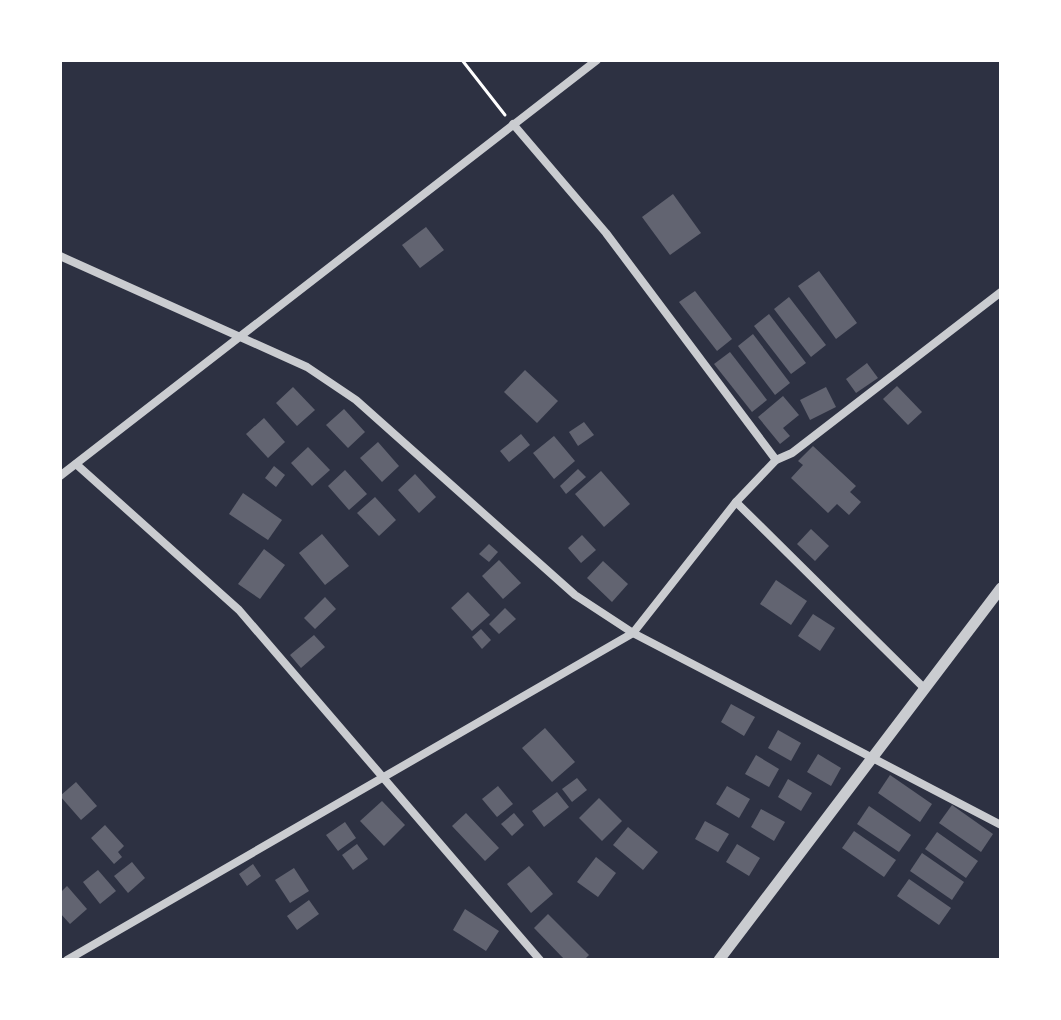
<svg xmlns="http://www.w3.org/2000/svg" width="1061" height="1020" font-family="'Source Sans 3',sans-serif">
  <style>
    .building { fill: #626471 }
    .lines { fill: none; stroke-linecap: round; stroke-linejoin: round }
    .path { stroke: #fff; stroke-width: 3 }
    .minor { stroke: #caccd0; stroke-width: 8 }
    .tertiary { stroke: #caccd0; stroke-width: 11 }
  </style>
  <rect width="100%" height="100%" fill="#2d3142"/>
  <g class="building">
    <polygon points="673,194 701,233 670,255 642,217"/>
    <polygon points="426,227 444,250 420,268 402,245"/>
    <polygon points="819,271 857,323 836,339 798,286"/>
    <polygon points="695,291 732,339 717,351 679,302"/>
    <polygon points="789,297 826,345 811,357 774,309"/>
    <polygon points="769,314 806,363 791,374 754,326"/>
    <polygon points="753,334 790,383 775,395 738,346"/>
    <polygon points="730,352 767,400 752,412 714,364"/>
    <polygon points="867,363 878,378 856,393 846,379"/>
    <polygon points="525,370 558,401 537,423 504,392"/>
    <polygon points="897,386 922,412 908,425 883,399"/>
    <polygon points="293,387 315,410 297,426 276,403"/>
    <polygon points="826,387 836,407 810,420 800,400"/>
    <polygon points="783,396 799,415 783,428 790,436 780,444 758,417"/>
    <polygon points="344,409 365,432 348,448 326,425"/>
    <polygon points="264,418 285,442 268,458 246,434"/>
    <polygon points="584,422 594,435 578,446 569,432"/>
    <polygon points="521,434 530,445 509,462 500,451"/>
    <polygon points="554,436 575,461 554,479 533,453"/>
    <polygon points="378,442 399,466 382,482 360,458"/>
    <polygon points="813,446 856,486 850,492 861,502 849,515 837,504 828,513 791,478 803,465 798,461"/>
    <polygon points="308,447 330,470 312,486 291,463"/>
    <polygon points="274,466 285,475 276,487 265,478"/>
    <polygon points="578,469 586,477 566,494 560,486"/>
    <polygon points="345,470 367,494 349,510 328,486"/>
    <polygon points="601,471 630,504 604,527 575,494"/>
    <polygon points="415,474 436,497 419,513 398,490"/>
    <polygon points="243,493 282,520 268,540 229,514"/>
    <polygon points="375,497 396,520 379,536 357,513"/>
    <polygon points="811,529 829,546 815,561 797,544"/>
    <polygon points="322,534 349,566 325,585 299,553"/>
    <polygon points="582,535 596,550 581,563 568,548"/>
    <polygon points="489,544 498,552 489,562 479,554"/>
    <polygon points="264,549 285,565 260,599 238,584"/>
    <polygon points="499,560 521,583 503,599 482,576"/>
    <polygon points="603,561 628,584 612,602 587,578"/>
    <polygon points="776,580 807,601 791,625 760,604"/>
    <polygon points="468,592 490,615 472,631 451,608"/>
    <polygon points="325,597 336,609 315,629 304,618"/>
    <polygon points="505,608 516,619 499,634 489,624"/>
    <polygon points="813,614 835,628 820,651 798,636"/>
    <polygon points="481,629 491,640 482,649 472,637"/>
    <polygon points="314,635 325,647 301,668 290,655"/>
    <polygon points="731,704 755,717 744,736 721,722"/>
    <polygon points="545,728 575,762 552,782 522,748"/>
    <polygon points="778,730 801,743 791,761 768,748"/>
    <polygon points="818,754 841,768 831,786 807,772"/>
    <polygon points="756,755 779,769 769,787 745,774"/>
    <polygon points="890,775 932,804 920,822 878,793"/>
    <polygon points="577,778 587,790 572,802 562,789"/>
    <polygon points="788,779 812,793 801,811 778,797"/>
    <polygon points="76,782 97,806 81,820 60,796"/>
    <polygon points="498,786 513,804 497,817 482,799"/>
    <polygon points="727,786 750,799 739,818 716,804"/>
    <polygon points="557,792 569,807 544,827 532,811"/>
    <polygon points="599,798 622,821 602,841 579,818"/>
    <polygon points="382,801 405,825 384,846 360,821"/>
    <polygon points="952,805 993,834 981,852 939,823"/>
    <polygon points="869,806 911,835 899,852 857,824"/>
    <polygon points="761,809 785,822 774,841 751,827"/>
    <polygon points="466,813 499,848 485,861 452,826"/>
    <polygon points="514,813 524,825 512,836 501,824"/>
    <polygon points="705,821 729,834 718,852 695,839"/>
    <polygon points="345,822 356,838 338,851 326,835"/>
    <polygon points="105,825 124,846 118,852 122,857 114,864 91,838"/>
    <polygon points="628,827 658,852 643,870 613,845"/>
    <polygon points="854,831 896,860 884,877 842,848"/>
    <polygon points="937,832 978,861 966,878 925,849"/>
    <polygon points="357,844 368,859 353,870 342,855"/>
    <polygon points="737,844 760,858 749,876 726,862"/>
    <polygon points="922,853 964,882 952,900 910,871"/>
    <polygon points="596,857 616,873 598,897 577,882"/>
    <polygon points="132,862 145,878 128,893 114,876"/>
    <polygon points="253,864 261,876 247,886 239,874"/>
    <polygon points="529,866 553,894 531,913 507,884"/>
    <polygon points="294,868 309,891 290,903 275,880"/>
    <polygon points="98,870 116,891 100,904 83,882"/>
    <polygon points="909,879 951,908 939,925 897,896"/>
    <polygon points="67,886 87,909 70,924 60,913 60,893"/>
    <polygon points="309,900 319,914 297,930 287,916"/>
    <polygon points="465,909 499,931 486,951 453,930"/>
    <polygon points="548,914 589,955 584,960 565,960 534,928"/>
  </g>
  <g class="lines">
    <polyline class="path" points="462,60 505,115"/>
    <g class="minor">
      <polyline points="513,124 606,233 776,460"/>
      <polyline points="60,256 307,367 356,400 575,595 633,633 1001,825"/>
      <polyline points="76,464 239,610 540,960"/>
      <polyline points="60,476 597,60"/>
      <polyline points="736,502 924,688"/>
      <polyline points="67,960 633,633 736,502 776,460 792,453 1001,292"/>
    </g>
    <polyline class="tertiary" points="719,960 1001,588"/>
  </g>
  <rect width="1061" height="1020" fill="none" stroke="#ffffff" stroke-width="124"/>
</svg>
